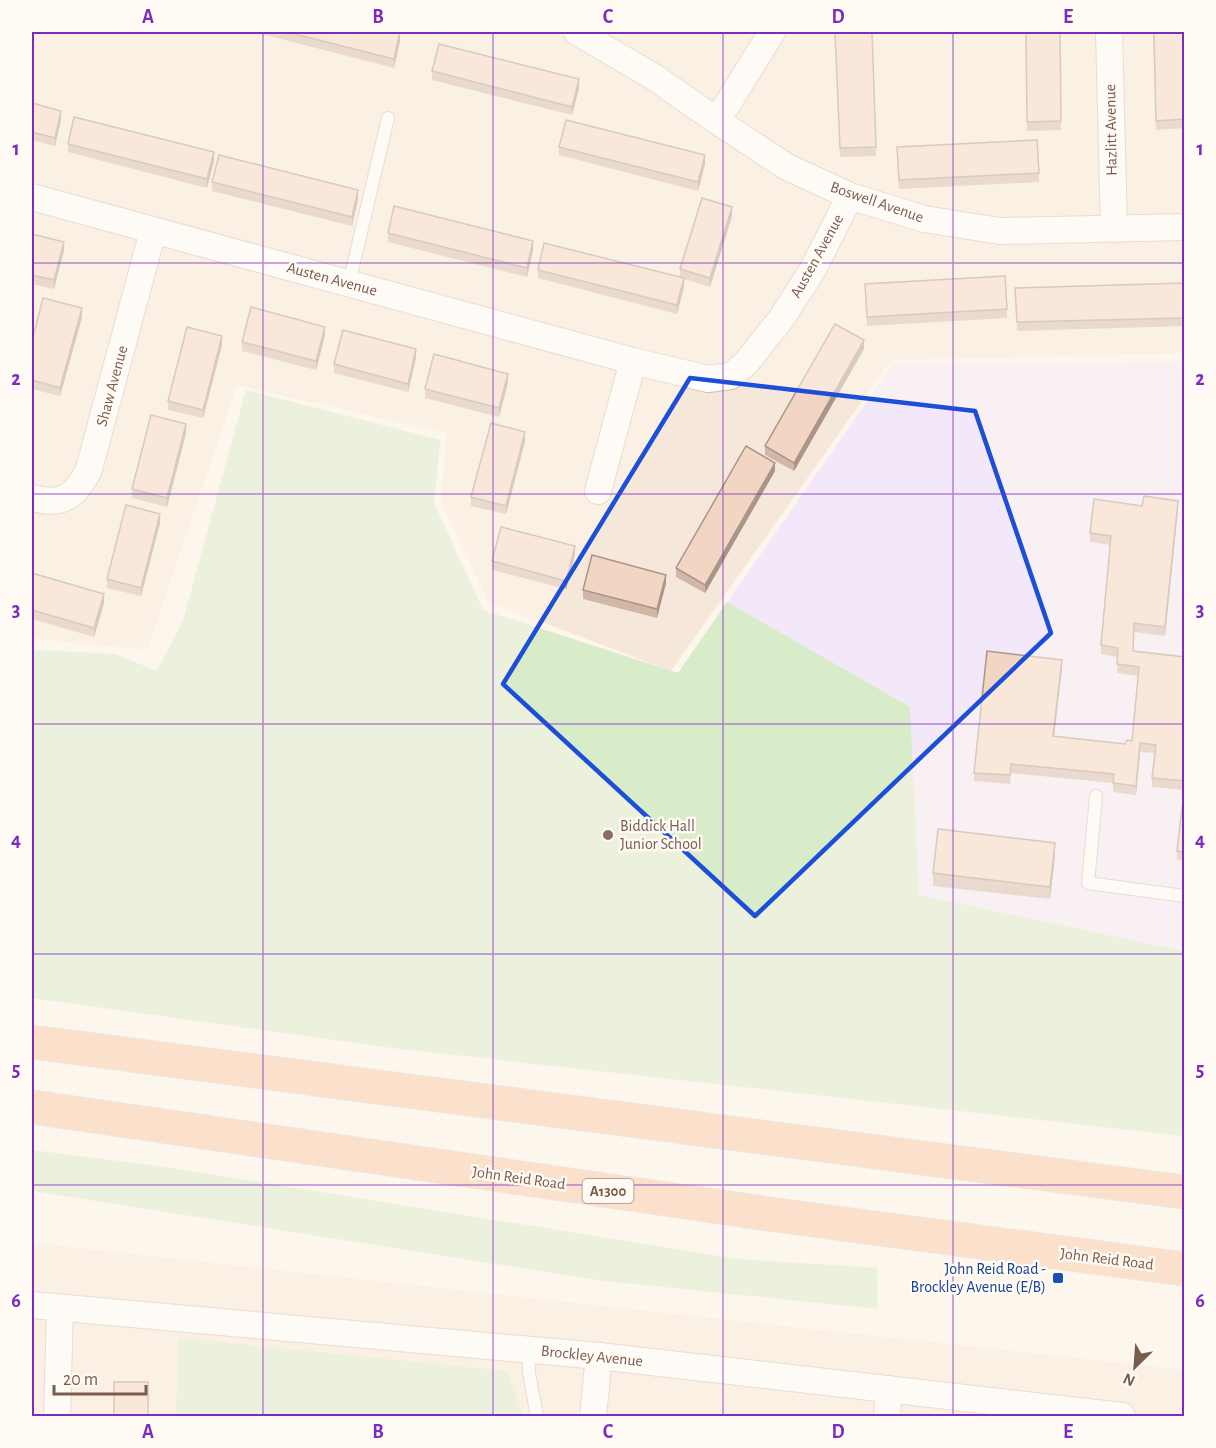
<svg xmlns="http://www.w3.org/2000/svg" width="1216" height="1448" font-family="'Alegreya Sans',sans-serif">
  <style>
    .residential { fill: #f5e8da }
    .education { fill: #f3e8fa }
    .green { fill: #d8ecc9 }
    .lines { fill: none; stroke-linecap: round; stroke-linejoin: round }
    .service-casing { stroke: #d1beb0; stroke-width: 14 }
    .minor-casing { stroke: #d1beb0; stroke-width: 28 }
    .trunk-casing { stroke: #dad1cd; stroke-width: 35 }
    .service { stroke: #fff; stroke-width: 12 }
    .minor { stroke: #fff; stroke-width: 26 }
    .trunk { stroke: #f9c8a4; stroke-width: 33 }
    .wall { fill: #d1b7a8 }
    .shaded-wall { fill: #aa9588 }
    .building { fill: #f3d5c3; stroke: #aa9588; stroke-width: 1.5 }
    .marked { fill: none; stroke: #1d4ed8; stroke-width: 4.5; stroke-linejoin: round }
    .grid { fill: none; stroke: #7b2cbf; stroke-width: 1.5; stroke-opacity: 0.55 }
    .education-dot { fill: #8d6e63; stroke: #fffaf3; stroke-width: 2 }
    .transit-dot { fill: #1a4fb4; stroke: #fffaf3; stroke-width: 2 }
    .labels { text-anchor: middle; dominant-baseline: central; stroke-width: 5; stroke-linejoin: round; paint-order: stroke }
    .shield { fill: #fffaf3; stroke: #a28b7f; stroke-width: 1.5 }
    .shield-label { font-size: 15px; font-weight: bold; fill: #7a5c4d }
    .street-label { font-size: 16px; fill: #7a5c4d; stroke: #fffaf3 }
    .education-label { font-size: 16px; fill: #785e54; stroke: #fffaf3; text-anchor: start }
    .transit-label { font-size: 16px; fill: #164399; stroke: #fffaf3; text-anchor: end }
    .neatline { fill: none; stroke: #7b2cbf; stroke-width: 2 }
    .grid-label { font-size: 20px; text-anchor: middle; font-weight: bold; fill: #7b2cbf }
  </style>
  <rect width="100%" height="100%" fill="#fdf6ec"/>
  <g class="residential">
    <polygon points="32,32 1184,32 1184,353 891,360 671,671 489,602 441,501 447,433 237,385 147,650 32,638"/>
    <polygon points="32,1243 1184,1370 1184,1416 32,1416"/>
  </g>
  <polygon class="education" points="1184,361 1184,1136 392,1048 32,998 32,650 115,654 157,671 183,621 246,390 440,440 434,503 482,610 678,673 893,364"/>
  <g class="green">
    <polygon points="246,390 440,440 434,503 483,610 678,673 727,602 910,707 919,895 1184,951 1184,1136 392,1048 32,998 32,650 115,654 157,671 183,621"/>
    <polygon points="32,1150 159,1166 738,1259 877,1268 878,1309 604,1281 32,1191"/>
    <polygon points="179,1338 506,1371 524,1416 176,1416"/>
  </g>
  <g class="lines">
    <g class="service-casing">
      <g id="service">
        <polyline points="349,283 388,118"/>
        <polyline points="1096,796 1088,883 1184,896"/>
        <polyline points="528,1350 529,1373 537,1416"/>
      </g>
    </g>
    <g class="minor-casing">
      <g id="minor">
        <polyline points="577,32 654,77 717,121 787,167 850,196 924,219 1000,231 1184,227"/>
        <polyline points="1109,32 1114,229"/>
        <polyline points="717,121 772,32"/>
        <polyline points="32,197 633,361 708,379 731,376 746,363 781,319 813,269 850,196"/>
        <polyline points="598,491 633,361"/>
        <path d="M32 498C62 506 76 497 89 469L153 231"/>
        <polyline points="32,1305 599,1356 1122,1416"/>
        <polyline points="57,1416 60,1308"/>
        <polyline points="593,1416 599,1356"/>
        <polyline points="887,1416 889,1389"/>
      </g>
    </g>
    <g class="trunk-casing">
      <g id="trunk">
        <polyline points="32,1042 1184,1192"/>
        <polyline points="32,1107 776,1215 1184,1269"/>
      </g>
    </g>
    <use href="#service" class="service"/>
    <use href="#minor" class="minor"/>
    <use href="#trunk" class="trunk"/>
  </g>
  <g class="wall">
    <polygon points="254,32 398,32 400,41 394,68"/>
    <polygon points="699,32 714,32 713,35"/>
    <polygon points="835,32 876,147 876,156 840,157"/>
    <polygon points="1026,32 1060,32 1061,130 1027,131"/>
    <polygon points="1153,32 1185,54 1185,128 1156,130"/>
    <polygon points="432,71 579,88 572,115 432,80"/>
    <polygon points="32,103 61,120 55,146 32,140"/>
    <polygon points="68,144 214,161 207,188 68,152"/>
    <polygon points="559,147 705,164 698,191 559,155"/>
    <polygon points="897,147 1039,173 1039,182 899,189"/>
    <polygon points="212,182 358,199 352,226 212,191"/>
    <polygon points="732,216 710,287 684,279 684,287 677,314 538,278 538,270 680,277 680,269"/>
    <polygon points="388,233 533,250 527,277 388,242"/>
    <polygon points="32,234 64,250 54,289 32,284"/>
    <polygon points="1185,283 1185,326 1017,331 1015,288"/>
    <polygon points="865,284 1007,309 1007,318 867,326"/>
    <polygon points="82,317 60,396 32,389 32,341"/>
    <polygon points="325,335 316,370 242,351 242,342"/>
    <polygon points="222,345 203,418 168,410 168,401"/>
    <polygon points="864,349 794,471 765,455 765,446"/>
    <polygon points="416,358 408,392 334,373 334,364"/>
    <polygon points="508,382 499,417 425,398 425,389"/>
    <polygon points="186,433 167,507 132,498 132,489"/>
    <polygon points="525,441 506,514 471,506 471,497"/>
    <polygon points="775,471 705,593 676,577 676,568"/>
    <polygon points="1142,506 1178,509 1165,636 1134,632 1133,651 1185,657 1185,790 1152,787 1152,778 1155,753 1140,752 1136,795 1113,792 1113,783 1011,773 1010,784 974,781 974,773 1062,668 1054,736 1125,744 1132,741 1139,676 1117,673 1118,657 1101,654 1101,645 1111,545 1090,542 1090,533"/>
    <polygon points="160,523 141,596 107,588 107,579"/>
    <polygon points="575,555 566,589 492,570 492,561"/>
    <polygon points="32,573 104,603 94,637 32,619"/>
    <polygon points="666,583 657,618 583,599 583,590"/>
    <polygon points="1185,808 1185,861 1177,860 1177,851"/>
    <polygon points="1055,856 1050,899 933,886 933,873"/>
  </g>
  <g class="shaded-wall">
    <polygon points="400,32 400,41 394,68 394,59"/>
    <polygon points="579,79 579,88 572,115 572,107"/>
    <polygon points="61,111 61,120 55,146 55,138"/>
    <polygon points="214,152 214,161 207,188 207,179"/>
    <polygon points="705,155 705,164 698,191 698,182"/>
    <polygon points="358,190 358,199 352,226 352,217"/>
    <polygon points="732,207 732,216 710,287 710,278"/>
    <polygon points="533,241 533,250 527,277 527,268"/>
    <polygon points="64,242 64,250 54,289 54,280"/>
    <polygon points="684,278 684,287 677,314 677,305"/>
    <polygon points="82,308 82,317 60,396 60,388"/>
    <polygon points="325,327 325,335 316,370 316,361"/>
    <polygon points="222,336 222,345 203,418 203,410"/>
    <polygon points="864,340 864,349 794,471 794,463"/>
    <polygon points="416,349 416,358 408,392 408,384"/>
    <polygon points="508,374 508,382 499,417 499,408"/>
    <polygon points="186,424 186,433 167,507 167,498"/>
    <polygon points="525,432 525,441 506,514 506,506"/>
    <polygon points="775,463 775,471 705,593 705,585"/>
    <polygon points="1178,501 1178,509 1165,636 1165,627"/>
    <polygon points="160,514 160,523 141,596 141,588"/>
    <polygon points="575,546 575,555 566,589 566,581"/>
    <polygon points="666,575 666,583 657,618 657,609"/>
    <polygon points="104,594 104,603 94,637 94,628"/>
    <polygon points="1062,660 1062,668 1053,745 1053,736"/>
    <polygon points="1140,743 1140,752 1136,795 1136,786"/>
    <polygon points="1055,843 1055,856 1050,899 1050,887"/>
  </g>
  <g class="building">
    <polygon points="287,32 400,32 394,59"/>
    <polygon points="835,32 872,32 876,147 840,148"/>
    <polygon points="1026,32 1060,32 1061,121 1027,122"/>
    <polygon points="1154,32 1184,32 1185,119 1156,121"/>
    <polygon points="439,44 579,79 572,107 432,71"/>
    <polygon points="32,103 61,111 55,138 32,132"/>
    <polygon points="74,117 214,152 207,179 68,144"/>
    <polygon points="566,120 705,155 698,182 559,147"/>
    <polygon points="1037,140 1039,173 899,180 897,147"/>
    <polygon points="219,155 358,190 352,217 212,182"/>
    <polygon points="702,198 732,207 710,278 680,269"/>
    <polygon points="394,206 533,241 527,268 388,233"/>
    <polygon points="32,234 64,242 54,280 32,275"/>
    <polygon points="544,243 684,278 677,305 538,270"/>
    <polygon points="1005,276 1007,309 867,317 865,284"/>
    <polygon points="1185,283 1185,318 1017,322 1015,288"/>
    <polygon points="43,298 82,308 60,388 32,380 32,341"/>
    <polygon points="251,307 325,327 316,361 242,342"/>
    <polygon points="835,324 864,340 794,463 765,446"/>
    <polygon points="187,327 222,336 203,410 168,401"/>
    <polygon points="343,330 416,349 408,384 334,364"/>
    <polygon points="434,354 508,374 499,408 425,389"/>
    <polygon points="151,415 186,424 167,498 132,489"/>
    <polygon points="491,423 525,432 506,506 471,497"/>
    <polygon points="746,446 775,463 705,585 676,568"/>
    <polygon points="1144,496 1178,501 1165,627 1134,623 1133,651 1185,657 1185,781 1152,778 1156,745 1140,743 1136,786 1113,783 1114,774 1011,764 1010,775 974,773 987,651 1062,660 1053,736 1125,744 1127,740 1132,741 1139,667 1117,664 1118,648 1101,645 1111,536 1090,533 1094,499 1142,506"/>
    <polygon points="126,505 160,514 141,588 107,579"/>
    <polygon points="501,527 575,546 566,581 492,561"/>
    <polygon points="592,555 666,575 657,609 583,590"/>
    <polygon points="32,573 104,594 94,628 32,610"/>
    <polygon points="1182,807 1185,808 1185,852 1177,851"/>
    <polygon points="938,829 1055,843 1050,887 933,873"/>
    <rect x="114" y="1382" width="34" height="34"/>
  </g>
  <path d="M0 0H1216V1448H0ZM690 378 975 411 1051 633 755 916 503 684Z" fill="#fdf6ec" fill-opacity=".55" fill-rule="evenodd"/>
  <path class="marked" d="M690 378 975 411 1051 633 755 916 503 684Z"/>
  <path class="grid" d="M263 32V1416M493 32V1416M723 32V1416M953 32V1416M32 263H1184M32 494H1184M32 724H1184M32 954H1184M32 1185H1184"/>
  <circle class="education-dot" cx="608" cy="835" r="6"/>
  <rect class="transit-dot" x="1052" y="1272" width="12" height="12" rx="3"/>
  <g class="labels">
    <rect class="shield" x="582.5" y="1179" width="51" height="24" rx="4.5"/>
    <g class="shield-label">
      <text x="608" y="1191">A1300</text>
    </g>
    <g class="street-label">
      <text transform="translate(1111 130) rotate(-91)">Hazlitt Avenue</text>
      <text transform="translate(877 202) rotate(19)">Boswell Avenue</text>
      <text transform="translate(817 256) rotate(-61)">Austen Avenue</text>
      <text transform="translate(332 279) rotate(15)">Austen Avenue</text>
      <text transform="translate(112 386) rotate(-75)">Shaw Avenue</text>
      <text transform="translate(519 1178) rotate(8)">John Reid Road</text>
      <text transform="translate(1107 1259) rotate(7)">John Reid Road</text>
      <text transform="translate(592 1356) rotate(6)">Brockley Avenue</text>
    </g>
    <g class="education-label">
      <text x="620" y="826">Biddick Hall<tspan x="620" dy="18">Junior School</tspan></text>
    </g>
    <g class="transit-label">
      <text x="1046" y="1269">John Reid Road -<tspan x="1046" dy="18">Brockley Avenue (E/B)</tspan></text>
    </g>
  </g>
  <rect width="1216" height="1448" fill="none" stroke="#fffaf3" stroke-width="66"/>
  <g transform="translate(1135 1367) rotate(205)" stroke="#fffaf3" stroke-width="4.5" paint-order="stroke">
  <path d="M0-4.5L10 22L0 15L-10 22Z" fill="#7a5c4d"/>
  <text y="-9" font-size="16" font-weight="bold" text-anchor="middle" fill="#7a5c4d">N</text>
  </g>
  <path d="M54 1385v9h92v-9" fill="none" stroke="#7a5c4d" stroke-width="3"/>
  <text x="63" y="1385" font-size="18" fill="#7a5c4d" stroke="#fffaf3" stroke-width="4.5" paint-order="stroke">20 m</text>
  <rect x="33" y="33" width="1150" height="1382" class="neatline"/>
  <g class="grid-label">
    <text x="148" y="23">A</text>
    <text x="378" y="23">B</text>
    <text x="608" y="23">C</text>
    <text x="838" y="23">D</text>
    <text x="1068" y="23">E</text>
    <text x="16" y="155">1</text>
    <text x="1200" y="155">1</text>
    <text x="16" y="385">2</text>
    <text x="1200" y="385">2</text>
    <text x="16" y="616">3</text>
    <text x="1200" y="616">3</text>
    <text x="16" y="846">4</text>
    <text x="1200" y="846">4</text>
    <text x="16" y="1076">5</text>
    <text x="1200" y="1076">5</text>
    <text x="16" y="1307">6</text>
    <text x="1200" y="1307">6</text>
    <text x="148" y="1438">A</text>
    <text x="378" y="1438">B</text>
    <text x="608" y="1438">C</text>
    <text x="838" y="1438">D</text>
    <text x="1068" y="1438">E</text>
  </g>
</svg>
